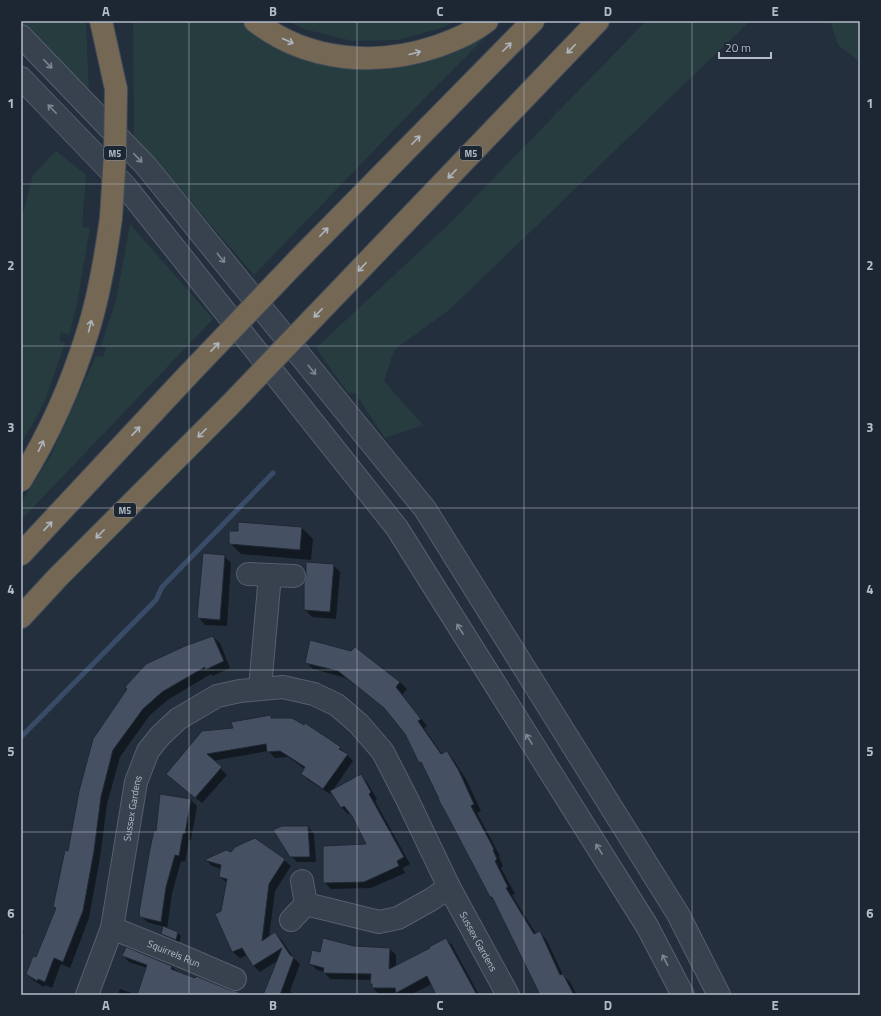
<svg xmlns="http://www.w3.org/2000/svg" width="881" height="1016" font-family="'Titillium Web',sans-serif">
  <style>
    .green { fill: #263c3f }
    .shadow { fill: #0007 }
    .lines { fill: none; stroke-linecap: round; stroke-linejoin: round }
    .stream { stroke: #394c67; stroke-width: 5 }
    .building { fill: #455162; stroke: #1f2835 }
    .minor-casing { stroke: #565f6c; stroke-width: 24 }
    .highway-casing { stroke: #434c59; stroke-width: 24 }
    .minor { stroke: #38414e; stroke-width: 22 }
    .highway { stroke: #746855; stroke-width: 22 }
    .highway-bridge-casing { stroke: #434c59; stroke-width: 24; stroke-linecap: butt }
    .highway-bridge { stroke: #746855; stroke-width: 22 }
    .oneway { stroke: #aeb4bd }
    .oneway2 { stroke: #7c8592 }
    .grid { fill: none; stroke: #b4bcc9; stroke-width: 1; stroke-opacity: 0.55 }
    .labels { text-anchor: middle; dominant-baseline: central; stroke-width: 3; stroke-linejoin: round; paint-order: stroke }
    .shield { fill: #1d2633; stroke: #878f9c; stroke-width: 1 }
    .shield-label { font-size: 9px; font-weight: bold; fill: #b4bcc9 }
    .street-label { font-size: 10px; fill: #b4bcc9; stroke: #1d2633 }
    .neatline { fill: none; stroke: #b4bcc9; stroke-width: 1.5 }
    .grid-label { font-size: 13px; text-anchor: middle; font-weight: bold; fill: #b4bcc9 }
  </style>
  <rect width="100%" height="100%" fill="#242f3e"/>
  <g class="green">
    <polygon points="21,21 86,21 89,96 21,23"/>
    <polygon points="133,21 238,21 255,33 313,60 470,41 501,21 413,110 254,275 134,136"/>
    <polygon points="287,21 455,21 445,27 398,40 352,41 304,29"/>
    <polygon points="646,21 750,21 449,310 394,350 384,381 423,425 385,438 355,393 348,393 316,348 449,224"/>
    <polygon points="830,21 860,21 860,62 838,45"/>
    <polygon points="56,151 86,175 82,227 90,228 76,309 69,335 61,332 59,341 65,343 45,400 35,420 21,443 21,221 33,175"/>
    <polygon points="130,224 213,319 21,520 21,503 51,455 96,356 103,357 106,348 101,345 116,301"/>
  </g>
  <g class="shadow">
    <polygon points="239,523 302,528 313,539 311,560 241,554 230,543 239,532"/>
    <polygon points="224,556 231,563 227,626 205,625 198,617"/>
    <polygon points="333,565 340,572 336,619 312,617 305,610"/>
    <polygon points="213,637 220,643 230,668 213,676 211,674 169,699 150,715 120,757 107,804 100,858 89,918 70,968 61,964 52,988 45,985 44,987 34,981 27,974 36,959 56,909 54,907 69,852 94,739"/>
    <polygon points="355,648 400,682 407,689 402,695 427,726 424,728 442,754 447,752 453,759 466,779 481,811 477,813 500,856 499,857 503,866 501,868 515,894 512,895 536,934 540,933 546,939 563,975 570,982 577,995 541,995 495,901 491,897 424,767 420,763 406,733 389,711 346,678 313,669 306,662 351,652"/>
    <polygon points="270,716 273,719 340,748 353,761 333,790 360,776 367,782 377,799 375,801 410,864 403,868 405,873 371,888 331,889 324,882 368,845 350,813 348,814 341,807 332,792 330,794 308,780 302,774 305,769 288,757 275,758 268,751 212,761 227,775 202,803 174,780 234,729"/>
    <polygon points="191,800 197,806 191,840 189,840 185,862 181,861 172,894 167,929 178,933 181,936 179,943 165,937 162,934 164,927 147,922 141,916 156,832"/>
    <polygon points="282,827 308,827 314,834 316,862 297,862 291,856"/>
    <polygon points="232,853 284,860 291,866 275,891 269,937 275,933 281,939 293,957 300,964 290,991 294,995 264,995 277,961 260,972 253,965 247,955 240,958 233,952 217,914 222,912 227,883 220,877 221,869 212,866 206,860"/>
    <polygon points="21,929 24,932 21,937"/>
    <polygon points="446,939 452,945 479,995 447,995 432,984 410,995 380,995 373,988 371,980 330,979 324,972 317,970 310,963 321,954 354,947 390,949 396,955 396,967 431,949"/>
    <polygon points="126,948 172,967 178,972 227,995 150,995 147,968 129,962 123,956"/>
    <polygon points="120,989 137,995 118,995"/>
  </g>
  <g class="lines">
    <polyline class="stream" points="21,737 156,600 162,587 273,473"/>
  </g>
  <g class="building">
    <polygon points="238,522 302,527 300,550 229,544 229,531 238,531"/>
    <polygon points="203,553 225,555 220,620 197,618"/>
    <polygon points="306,562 334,564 330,612 304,610 304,583 306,576"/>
    <polygon points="213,636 224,661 205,670 205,667 162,692 143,709 113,750 101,797 94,851 83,911 63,962 54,958 45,982 38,979 37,981 26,974 33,956 36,957 56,908 53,907 65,850 68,851 79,791 93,739 127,689 125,687 146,664 185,646"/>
    <polygon points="310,640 351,651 355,647 400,682 396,687 421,719 418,721 441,754 447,751 459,771 474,804 471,806 494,849 493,850 497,859 495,861 508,887 506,888 534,934 540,931 560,975 563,974 574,995 540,995 492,897 490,897 448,817 438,799 439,799 421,762 419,763 405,734 384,708 338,671 305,663"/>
    <polygon points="271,715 271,718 292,718 304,725 305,723 341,747 339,749 348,754 323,789 301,774 305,767 280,751 267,752 266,744 207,754 222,767 195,798 166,774 202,731 233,728 231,722"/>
    <polygon points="361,774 371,792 369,794 404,857 397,861 399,866 364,882 323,883 323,846 366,844 352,816 344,806 341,808 330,791"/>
    <polygon points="160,794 191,799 185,834 183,834 179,856 175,855 166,887 161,922 140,917 139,913 149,854 154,830 156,831"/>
    <polygon points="282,826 308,826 310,857 290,857 273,830"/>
    <polygon points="255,838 285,859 269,884 262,941 275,932 290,955 294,957 280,995 263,995 282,948 253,966 242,948 232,952 215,914 221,911 227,879 219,877 221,865 204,860 226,850 231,852 235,847"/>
    <polygon points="163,926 178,932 176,940 161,934"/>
    <polygon points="323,938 354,946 390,948 389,969 430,948 429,947 446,938 477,995 436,995 427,976 396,993 395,988 372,988 372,984 370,984 371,974 323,973 324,968 309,964 312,950 320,952"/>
    <polygon points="126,947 172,966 171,969 195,978 196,976 230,990 236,991 244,995 137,995 147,965 122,956"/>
  </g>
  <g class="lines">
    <g class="minor-casing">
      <g id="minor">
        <polyline points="21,36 146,166 425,509 678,914 719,995"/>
        <polyline points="21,78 126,187 397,528 647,926 683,995"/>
        <polyline points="248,574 294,576"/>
        <polyline points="260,688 270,575"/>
        <polyline points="306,904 379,922 398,918 432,899 449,887"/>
        <polyline points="291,920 306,904 302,881"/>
        <path id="s1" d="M112 928 179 955 235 979"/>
        <path id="s2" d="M87 995 112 928 136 782 148 751 160 736 178 719 217 696 240 691 283 687 314 694 337 705 359 724 383 752 407 799 449 887 508 995"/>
      </g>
    </g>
    <g class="highway-casing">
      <g id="highway">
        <polyline points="101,21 116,89"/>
        <path d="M255 21C307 62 377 67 438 46 455 40 472 33 487 21"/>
        <polyline points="297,261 533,21"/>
        <polyline points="345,285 598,21"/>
        <path d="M21 480C50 433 72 383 88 331 99 296 106 254 111 218"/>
        <polyline points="21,554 188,375"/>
        <polyline points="21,617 58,577 230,405"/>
      </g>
    </g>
    <use href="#minor" class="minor"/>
    <use href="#highway" class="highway"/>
    <g class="highway-bridge-casing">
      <g id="highway-bridge">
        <polyline points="111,218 115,155 116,89"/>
        <polyline points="188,375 297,261"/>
        <polyline points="230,405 345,285"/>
      </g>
    </g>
    <use href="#highway-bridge" class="highway-bridge"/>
  </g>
  <defs><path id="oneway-shaft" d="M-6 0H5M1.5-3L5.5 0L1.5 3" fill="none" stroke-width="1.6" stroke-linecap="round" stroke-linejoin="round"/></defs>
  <g class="oneway">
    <use href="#oneway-shaft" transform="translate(288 41) rotate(24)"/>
    <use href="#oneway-shaft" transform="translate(507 47) rotate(-45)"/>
    <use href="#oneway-shaft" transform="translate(571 49) rotate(134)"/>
    <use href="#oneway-shaft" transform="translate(415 53) rotate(-15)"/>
    <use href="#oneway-shaft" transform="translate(416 140) rotate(-45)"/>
    <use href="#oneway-shaft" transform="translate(452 174) rotate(134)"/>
    <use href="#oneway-shaft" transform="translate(324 232) rotate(-46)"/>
    <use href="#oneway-shaft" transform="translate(362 267) rotate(134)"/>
    <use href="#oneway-shaft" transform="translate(318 313) rotate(134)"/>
    <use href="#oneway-shaft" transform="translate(90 326) rotate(-76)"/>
    <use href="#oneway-shaft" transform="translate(215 347) rotate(-46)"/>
    <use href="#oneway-shaft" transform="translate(136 431) rotate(-47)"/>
    <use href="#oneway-shaft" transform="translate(202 433) rotate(135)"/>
    <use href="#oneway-shaft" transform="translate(41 446) rotate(-64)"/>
    <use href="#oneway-shaft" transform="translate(48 526) rotate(-47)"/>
    <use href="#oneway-shaft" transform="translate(100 534) rotate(135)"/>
  </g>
  <g class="oneway2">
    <use href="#oneway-shaft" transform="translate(48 64) rotate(46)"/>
    <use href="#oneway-shaft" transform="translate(52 109) rotate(-134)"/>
    <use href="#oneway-shaft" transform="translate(138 158) rotate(46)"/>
    <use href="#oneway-shaft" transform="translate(221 258) rotate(51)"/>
    <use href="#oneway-shaft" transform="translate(312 370) rotate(51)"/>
    <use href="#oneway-shaft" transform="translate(460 629) rotate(-122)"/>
    <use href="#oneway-shaft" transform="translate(529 739) rotate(-122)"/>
    <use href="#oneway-shaft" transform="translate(599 849) rotate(-122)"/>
    <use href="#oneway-shaft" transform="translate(665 960) rotate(-117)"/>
  </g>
  <path class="grid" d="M189 21V995M357 21V995M524 21V995M692 21V995M21 184H860M21 346H860M21 508H860M21 670H860M21 832H860"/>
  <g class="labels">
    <g class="shield">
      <rect x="104" y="146" width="22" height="14" rx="3"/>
      <rect x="460" y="146" width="22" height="14" rx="3"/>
      <rect x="114" y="503" width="22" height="14" rx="3"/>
    </g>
    <g class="shield-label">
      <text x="115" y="153">M5</text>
      <text x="471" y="153">M5</text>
      <text x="125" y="510">M5</text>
    </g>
    <g class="street-label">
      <text stroke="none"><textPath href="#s2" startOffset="193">Sussex Gardens</textPath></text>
      <text stroke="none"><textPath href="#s2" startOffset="744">Sussex Gardens</textPath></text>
      <text stroke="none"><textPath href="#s1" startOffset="67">Squirrels Run</textPath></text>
    </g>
  </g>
  <rect width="881" height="1016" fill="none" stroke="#1d2633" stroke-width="44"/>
  <path d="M719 52v6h52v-6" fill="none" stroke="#b4bcc9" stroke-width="2"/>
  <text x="725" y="52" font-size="12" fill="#b4bcc9" stroke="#1d2633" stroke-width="3" paint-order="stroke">20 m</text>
  <rect x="22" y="22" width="837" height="972" class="neatline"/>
  <g class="grid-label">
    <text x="106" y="16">A</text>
    <text x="273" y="16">B</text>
    <text x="440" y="16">C</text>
    <text x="608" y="16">D</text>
    <text x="775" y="16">E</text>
    <text x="11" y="108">1</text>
    <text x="870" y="108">1</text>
    <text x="11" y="270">2</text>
    <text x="870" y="270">2</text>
    <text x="11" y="432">3</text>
    <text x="870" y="432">3</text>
    <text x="11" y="594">4</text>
    <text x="870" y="594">4</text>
    <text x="11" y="756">5</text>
    <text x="870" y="756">5</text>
    <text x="11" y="918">6</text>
    <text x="870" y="918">6</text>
    <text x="106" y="1010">A</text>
    <text x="273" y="1010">B</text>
    <text x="440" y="1010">C</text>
    <text x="608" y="1010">D</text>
    <text x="775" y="1010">E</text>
  </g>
</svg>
